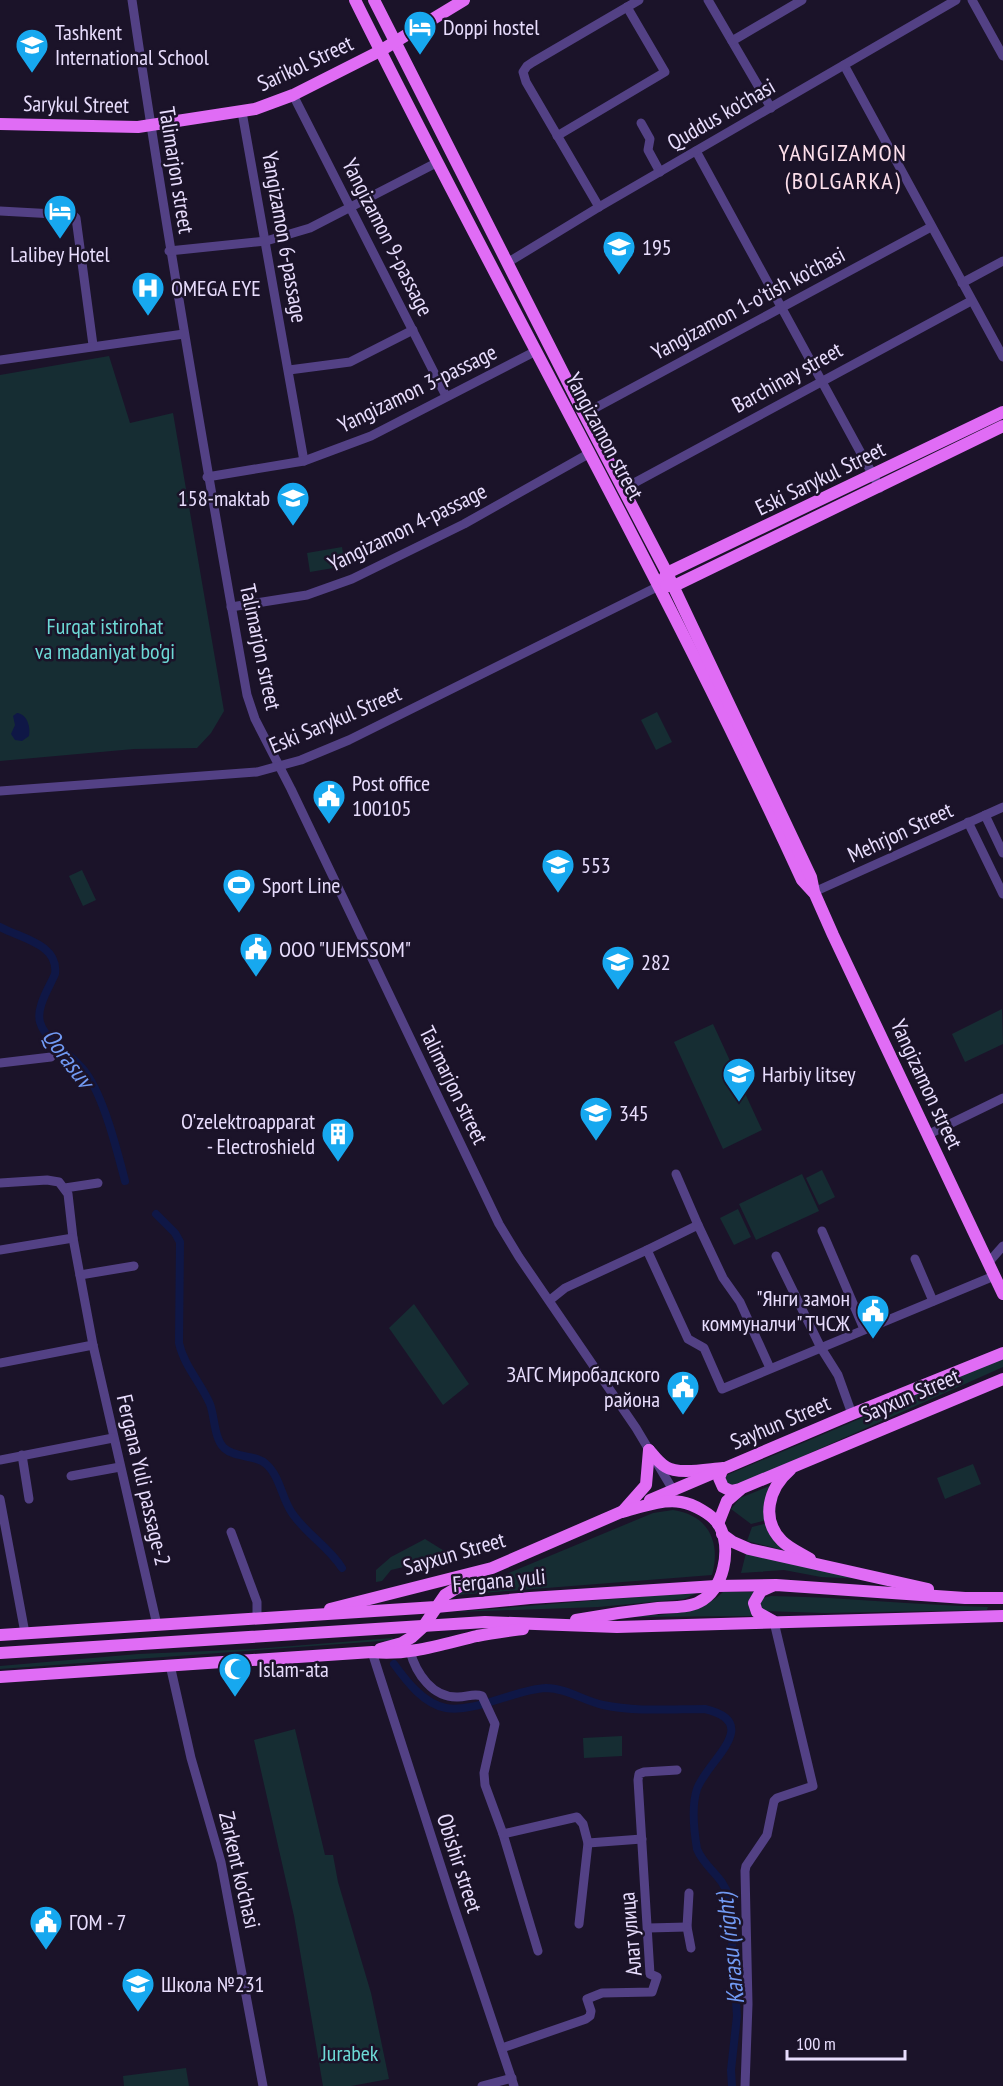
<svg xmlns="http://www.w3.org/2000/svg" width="1003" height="2086" font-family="'PT Sans Narrow',sans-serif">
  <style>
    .green { fill: #162d33 }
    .water { fill: #0f1746 }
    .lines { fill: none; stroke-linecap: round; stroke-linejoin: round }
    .canal { stroke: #0f1746; stroke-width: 8 }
    .minor { stroke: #534185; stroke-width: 9 }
    .major { stroke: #e06cf5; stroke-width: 12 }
    .labels { text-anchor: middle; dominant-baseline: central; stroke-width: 5; stroke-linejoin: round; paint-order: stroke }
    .poi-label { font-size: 22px; fill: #e8ddfd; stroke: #1b1329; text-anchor: start }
    .street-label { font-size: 22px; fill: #e8ddfd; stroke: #1b1329 }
    .park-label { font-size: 22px; fill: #6dd9d6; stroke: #1b1329 }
    .neighbourhood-label { font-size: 24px; letter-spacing: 1.5px; fill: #fddfeb; stroke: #1b1329 }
    .water-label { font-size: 24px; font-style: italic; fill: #729bf5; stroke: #1b1329 }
  </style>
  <rect width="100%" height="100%" fill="#1b1329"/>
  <g class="green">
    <polygon points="109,356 130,423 173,413 224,711 211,733 197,748 134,749 0,761 0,375"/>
    <polygon points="342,547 345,566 310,572 307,553"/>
    <polygon points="657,712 672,742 656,750 641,720"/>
    <polygon points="82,870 96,900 83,906 69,876"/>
    <polygon points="1002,1009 1003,1044 965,1062 952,1034"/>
    <polygon points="713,1024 762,1130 723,1149 674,1042"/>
    <polygon points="822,1170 835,1197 819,1205 806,1178"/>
    <polygon points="802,1174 819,1211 756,1240 739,1204"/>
    <polygon points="738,1209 751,1237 734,1245 720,1218"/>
    <polygon points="414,1304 469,1384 443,1405 389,1328"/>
    <polygon points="1003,1358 1003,1367 732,1488 724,1479 727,1475"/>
    <polygon points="973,1464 981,1484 945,1499 937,1478"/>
    <polygon points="772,1485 767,1520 751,1524 731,1509 740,1498"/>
    <path d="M673 1510C709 1515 721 1543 712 1575L456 1595 653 1513Z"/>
    <polygon points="768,1523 786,1551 747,1541 752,1527"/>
    <polygon points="425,1539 454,1557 445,1557 391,1570 382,1581 376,1582 376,1570 391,1557"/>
    <polygon points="746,1553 866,1579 821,1577 784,1570 741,1573"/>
    <polygon points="699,1592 684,1599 598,1607 454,1612"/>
    <path d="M723 1592H754L749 1602 754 1616 621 1617C655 1614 697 1618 723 1592Z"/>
    <path d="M771 1596C843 1597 915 1605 988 1607L987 1610 825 1613 763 1611 759 1602 763 1598Z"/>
    <polygon points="392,1638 395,1640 0,1669 0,1666 138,1654 255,1649"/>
    <polygon points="295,1729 325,1855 333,1855 338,1882 371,1993 389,2079 351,2086 323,2086 294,1916 254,1740"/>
    <polygon points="622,1736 622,1756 584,1758 583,1738"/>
    <polygon points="186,2068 189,2086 124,2086 123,2076"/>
  </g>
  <path class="water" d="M17 713C27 714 31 727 29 736L22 741 15 740 11 734 15 725 13 716Z"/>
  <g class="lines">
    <g class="canal">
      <path d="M0 927C20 938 59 944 55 974 49 988 36 1007 40 1022 46 1043 74 1055 86 1073 104 1098 117 1150 125 1181"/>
      <path d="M156 1214 175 1233 180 1242 179 1343C184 1366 201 1383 210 1404 215 1418 214 1438 224 1448 236 1459 255 1454 266 1464 280 1476 282 1499 292 1513 306 1534 329 1547 342 1568"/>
      <path d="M394 1664C407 1682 424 1704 446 1708 476 1713 516 1689 546 1688 566 1688 584 1701 603 1705 636 1712 672 1709 705 1709 764 1723 707 1761 697 1789 691 1807 694 1831 697 1849 705 1869 723 1875 729 1898L737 2016 731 2070 732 2086"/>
    </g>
    <g class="minor">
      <path d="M132 0C166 232 206 464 247 695L255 719 291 789 499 1224 519 1257 636 1428 673 1490"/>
      <polyline points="708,0 771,108"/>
      <polyline points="972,0 1003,56"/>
      <polyline points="732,41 802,0"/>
      <polyline points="844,65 1003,357"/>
      <polyline points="293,95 446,396"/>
      <polyline points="242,112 304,461"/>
      <polyline points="641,123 650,139 648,150 660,172"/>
      <polyline points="557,136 665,72 627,7"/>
      <polyline points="696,151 880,488"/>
      <polyline points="599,207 526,82 523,72 527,66 533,62 639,0"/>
      <polyline points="0,211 73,215 76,218 93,345"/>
      <polyline points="169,251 266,241 310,228 438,162"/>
      <polyline points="507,263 599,207 956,0"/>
      <polyline points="962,283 1003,261"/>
      <polyline points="0,360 184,334"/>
      <polyline points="289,370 350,362 413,330"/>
      <polyline points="584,414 931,227"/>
      <polyline points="207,477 304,461 371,436 536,351"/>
      <polyline points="623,489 971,301"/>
      <polyline points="231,607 307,595 352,579 464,524 590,453"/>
      <polyline points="0,791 257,772 301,760 349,740 659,586"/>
      <polyline points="985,815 1003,853"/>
      <polyline points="968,822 1003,894"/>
      <polyline points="814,892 1003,807"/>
      <polyline points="0,1063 51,1057"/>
      <polyline points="927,1135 1003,1098"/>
      <polyline points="676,1174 698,1225"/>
      <polyline points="0,1183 47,1180 59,1182 68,1194 73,1238 93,1345 157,1625"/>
      <polyline points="65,1188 98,1183"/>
      <polyline points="822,1231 864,1329"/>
      <polyline points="0,1250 73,1238"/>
      <polyline points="647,1250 698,1225 723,1278 740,1302 770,1368"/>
      <polyline points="776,1256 821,1348 838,1375 852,1414"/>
      <polyline points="915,1259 933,1301"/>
      <polyline points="988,1263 1003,1246"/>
      <polyline points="80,1275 134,1266"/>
      <polyline points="550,1300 565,1288 647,1250 688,1339 704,1348 722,1389 994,1276"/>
      <polyline points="0,1363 93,1345"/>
      <polyline points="22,1455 29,1499"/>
      <polyline points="0,1460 113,1438"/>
      <polyline points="71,1476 120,1467"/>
      <polyline points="0,1499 25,1633"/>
      <polyline points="231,1532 257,1602 257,1618"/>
      <path d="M410 1651C416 1674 433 1698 458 1697 467 1697 474 1693 482 1696L495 1724 484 1773 485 1785 503 1834 538 1951"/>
      <polyline points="372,1652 454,1907 514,2086"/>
      <polyline points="170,1665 191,1758 221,1862 263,2086"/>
      <polyline points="503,1834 577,1817 583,1824 588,1843 579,1924"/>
      <polyline points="588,1843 642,1839"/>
      <polyline points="689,1893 687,1927 691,1948"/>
      <polyline points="648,1928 687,1927"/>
      <polyline points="502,2048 586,2019 590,2016 591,2011 587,1999 602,1993 652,1992 657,1977 650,1974 638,1780 639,1774 644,1772 677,1770"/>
      <polyline points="482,2086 512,2078"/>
      <polyline points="745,2086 748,2004 745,1871 746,1866 767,1835 774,1801 777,1798 813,1786 774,1622"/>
    </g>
    <g class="major">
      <path d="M355 0C501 295 665 581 802 880L813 892"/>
      <polyline points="374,0 584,414 667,573 811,877 814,892 833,935 1003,1294"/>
      <polyline points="0,124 138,127 255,109 293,95 380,51 464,0"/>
      <polyline points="663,580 667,573 1003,412"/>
      <polyline points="666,586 674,586 1003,426"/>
      <path d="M649 1450C654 1456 659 1463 666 1467 678 1475 708 1469 723 1468L719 1478 723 1487 731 1491 740 1489"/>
      <path d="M790 1470C769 1488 760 1519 782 1541 789 1548 800 1553 810 1559"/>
      <polyline points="650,1500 852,1414 1003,1353"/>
      <polyline points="623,1511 646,1485 649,1450"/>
      <polyline points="718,1524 727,1501 742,1488 1003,1379"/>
      <polyline points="722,1534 733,1542 749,1549 928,1589"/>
      <polyline points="772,1586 761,1591 754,1603 757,1612 773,1621"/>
      <polyline points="330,1609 492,1568 628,1509"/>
      <path d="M576 1620C603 1615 630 1611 658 1608 670 1607 688 1608 699 1602 724 1590 732 1549 719 1525 712 1514 693 1504 681 1502 661 1499 641 1507 622 1512"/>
      <polyline points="0,1635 436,1607 530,1598 716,1586 776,1585 965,1598 1003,1598"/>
      <polyline points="380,1649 402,1643 412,1637 423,1627 445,1595 475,1577"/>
      <polyline points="0,1653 485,1622 617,1627 1003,1616"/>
      <path d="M0 1677 372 1652C408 1656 443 1644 477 1636 492 1633 508 1631 523 1629"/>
    </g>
  </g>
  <defs>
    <g id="hotel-pin" transform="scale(1.725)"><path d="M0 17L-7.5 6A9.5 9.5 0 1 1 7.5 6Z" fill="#17a8ef" stroke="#1b1329"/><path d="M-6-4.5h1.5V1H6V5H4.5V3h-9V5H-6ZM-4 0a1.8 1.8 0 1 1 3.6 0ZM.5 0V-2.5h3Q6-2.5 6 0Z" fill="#fff"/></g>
    <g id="school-pin" transform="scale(1.725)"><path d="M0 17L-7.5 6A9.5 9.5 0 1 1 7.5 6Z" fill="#17a8ef" stroke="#1b1329"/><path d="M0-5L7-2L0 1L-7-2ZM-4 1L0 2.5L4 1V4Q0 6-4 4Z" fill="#fff"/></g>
    <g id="hospital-pin" transform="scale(1.725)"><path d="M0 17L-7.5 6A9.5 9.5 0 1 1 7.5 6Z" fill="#17a8ef" stroke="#1b1329"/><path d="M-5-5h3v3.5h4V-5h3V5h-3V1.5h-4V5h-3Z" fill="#fff"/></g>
    <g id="civic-pin" transform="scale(1.725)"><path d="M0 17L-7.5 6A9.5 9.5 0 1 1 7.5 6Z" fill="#17a8ef" stroke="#1b1329"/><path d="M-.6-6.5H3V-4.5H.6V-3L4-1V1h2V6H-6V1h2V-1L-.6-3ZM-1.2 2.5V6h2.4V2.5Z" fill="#fff"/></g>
    <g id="stadium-pin" transform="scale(1.725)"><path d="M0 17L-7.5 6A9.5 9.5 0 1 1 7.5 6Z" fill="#17a8ef" stroke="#1b1329"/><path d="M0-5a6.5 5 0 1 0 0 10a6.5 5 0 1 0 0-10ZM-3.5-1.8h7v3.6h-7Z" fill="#fff"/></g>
    <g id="university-pin" transform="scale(1.725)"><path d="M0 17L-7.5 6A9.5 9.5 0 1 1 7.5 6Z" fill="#17a8ef" stroke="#1b1329"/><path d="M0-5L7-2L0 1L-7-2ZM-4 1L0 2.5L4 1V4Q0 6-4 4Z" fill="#fff"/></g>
    <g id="building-pin" transform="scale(1.725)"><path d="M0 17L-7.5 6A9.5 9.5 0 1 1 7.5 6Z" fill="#17a8ef" stroke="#1b1329"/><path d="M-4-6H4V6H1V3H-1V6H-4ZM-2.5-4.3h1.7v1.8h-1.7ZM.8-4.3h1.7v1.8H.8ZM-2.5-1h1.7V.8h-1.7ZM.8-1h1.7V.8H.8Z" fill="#fff"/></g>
    <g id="mosque-pin" transform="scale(1.725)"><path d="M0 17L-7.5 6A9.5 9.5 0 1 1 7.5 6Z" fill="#17a8ef" stroke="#1b1329"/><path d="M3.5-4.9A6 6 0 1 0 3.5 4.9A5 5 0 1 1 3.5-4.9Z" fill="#fff"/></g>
  </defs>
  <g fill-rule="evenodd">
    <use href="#hotel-pin" x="420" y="27"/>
    <use href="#school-pin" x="32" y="45"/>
    <use href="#hotel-pin" x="60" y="211"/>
    <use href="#school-pin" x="619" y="247"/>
    <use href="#hospital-pin" x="148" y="288"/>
    <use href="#school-pin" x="293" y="498"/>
    <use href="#civic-pin" x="329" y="796"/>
    <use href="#school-pin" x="558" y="865"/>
    <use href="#stadium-pin" x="239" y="885"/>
    <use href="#civic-pin" x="256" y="949"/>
    <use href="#school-pin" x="618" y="962"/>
    <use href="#university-pin" x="739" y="1074"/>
    <use href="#school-pin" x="596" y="1113"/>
    <use href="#building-pin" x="338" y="1134"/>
    <use href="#civic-pin" x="873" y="1311"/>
    <use href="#civic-pin" x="683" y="1387"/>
    <use href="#mosque-pin" x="235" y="1669"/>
    <use href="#civic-pin" x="46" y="1922"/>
    <use href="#school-pin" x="138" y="1984"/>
  </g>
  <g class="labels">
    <g class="poi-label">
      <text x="443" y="27">Doppi hostel</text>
      <text x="55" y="32">Tashkent<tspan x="55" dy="25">International School</tspan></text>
      <text x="642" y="247">195</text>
      <text x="60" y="254" text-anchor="middle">Lalibey Hotel</text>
      <text x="171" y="288">OMEGA EYE</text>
      <text x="270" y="498" text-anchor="end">158-maktab</text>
      <text x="352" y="783">Post office<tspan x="352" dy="25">100105</tspan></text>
      <text x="581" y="865">553</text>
      <text x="262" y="885">Sport Line</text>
      <text x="279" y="949">ООО "UEMSSOM"</text>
      <text x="641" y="962">282</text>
      <text x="762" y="1074">Harbiy litsey</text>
      <text x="619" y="1113">345</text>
      <text x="315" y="1121" text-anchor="end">O'zelektroapparat<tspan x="315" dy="25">- Electroshield</tspan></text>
      <text x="850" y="1298" text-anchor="end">"Янги замон<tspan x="850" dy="25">коммуналчи" ТЧСЖ</tspan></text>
      <text x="660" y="1374" text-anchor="end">ЗАГС Миробадского<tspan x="660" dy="25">района</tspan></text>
      <text x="258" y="1669">Islam-ata</text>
      <text x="69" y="1922">ГОМ - 7</text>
      <text x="161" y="1984">Школа №231</text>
    </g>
    <g class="street-label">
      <text transform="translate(305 63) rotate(-25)">Sarikol Street</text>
      <text transform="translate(76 104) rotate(1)">Sarykul Street</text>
      <text transform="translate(721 114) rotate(-30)">Quddus ko'chasi</text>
      <text transform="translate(177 170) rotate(81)">Talimarjon street</text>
      <text transform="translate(285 237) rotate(80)">Yangizamon 6-passage</text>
      <text transform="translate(388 237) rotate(63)">Yangizamon 9-passage</text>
      <text transform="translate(748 303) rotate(-28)">Yangizamon 1-o'tish ko'chasi</text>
      <text transform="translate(787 377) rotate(-29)">Barchinay street</text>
      <text transform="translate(417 388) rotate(-26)">Yangizamon 3-passage</text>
      <text transform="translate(605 436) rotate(62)">Yangizamon street</text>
      <text transform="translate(820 478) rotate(-26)">Eski Sarykul Street</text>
      <text transform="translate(407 527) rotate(-26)">Yangizamon 4-passage</text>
      <text transform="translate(261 647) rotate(78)">Talimarjon street</text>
      <text transform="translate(335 719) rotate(-23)">Eski Sarykul Street</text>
      <text transform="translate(900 832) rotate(-25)">Mehrjon Street</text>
      <text transform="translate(927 1084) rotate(65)">Yangizamon street</text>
      <text transform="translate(454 1085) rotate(64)">Talimarjon street</text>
      <text transform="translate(910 1395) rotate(-23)">Sayxun Street</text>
      <text transform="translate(780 1422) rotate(-23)">Sayhun Street</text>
      <text transform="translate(144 1480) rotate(77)">Fergana Yuli passage-2</text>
      <text transform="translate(454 1553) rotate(-16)">Sayxun Street</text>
      <text transform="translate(499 1580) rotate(-5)">Fergana yuli</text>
      <text transform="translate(460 1863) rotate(72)">Obishir street</text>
      <text transform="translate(240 1870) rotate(77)">Zarkent ko'chasi</text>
      <text transform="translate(630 1934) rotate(-95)">Алат улица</text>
    </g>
    <g class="park-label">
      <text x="105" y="626">Furqat istirohat<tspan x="105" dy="25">va madaniyat bo'gi</tspan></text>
      <text x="350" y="2053">Jurabek</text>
    </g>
    <g class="neighbourhood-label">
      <text x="843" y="152">YANGIZAMON<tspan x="843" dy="28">(BOLGARKA)</tspan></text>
    </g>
    <g class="water-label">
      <text transform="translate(68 1058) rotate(53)">Qorasuv</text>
      <text transform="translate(730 1949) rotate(-96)">Karasu (right)</text>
    </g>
  </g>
  <path d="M787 2050v9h118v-9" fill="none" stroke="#e8ddfd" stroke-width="3"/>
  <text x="796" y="2050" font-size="18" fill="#e8ddfd" stroke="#1b1329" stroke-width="4.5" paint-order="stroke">100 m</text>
</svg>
